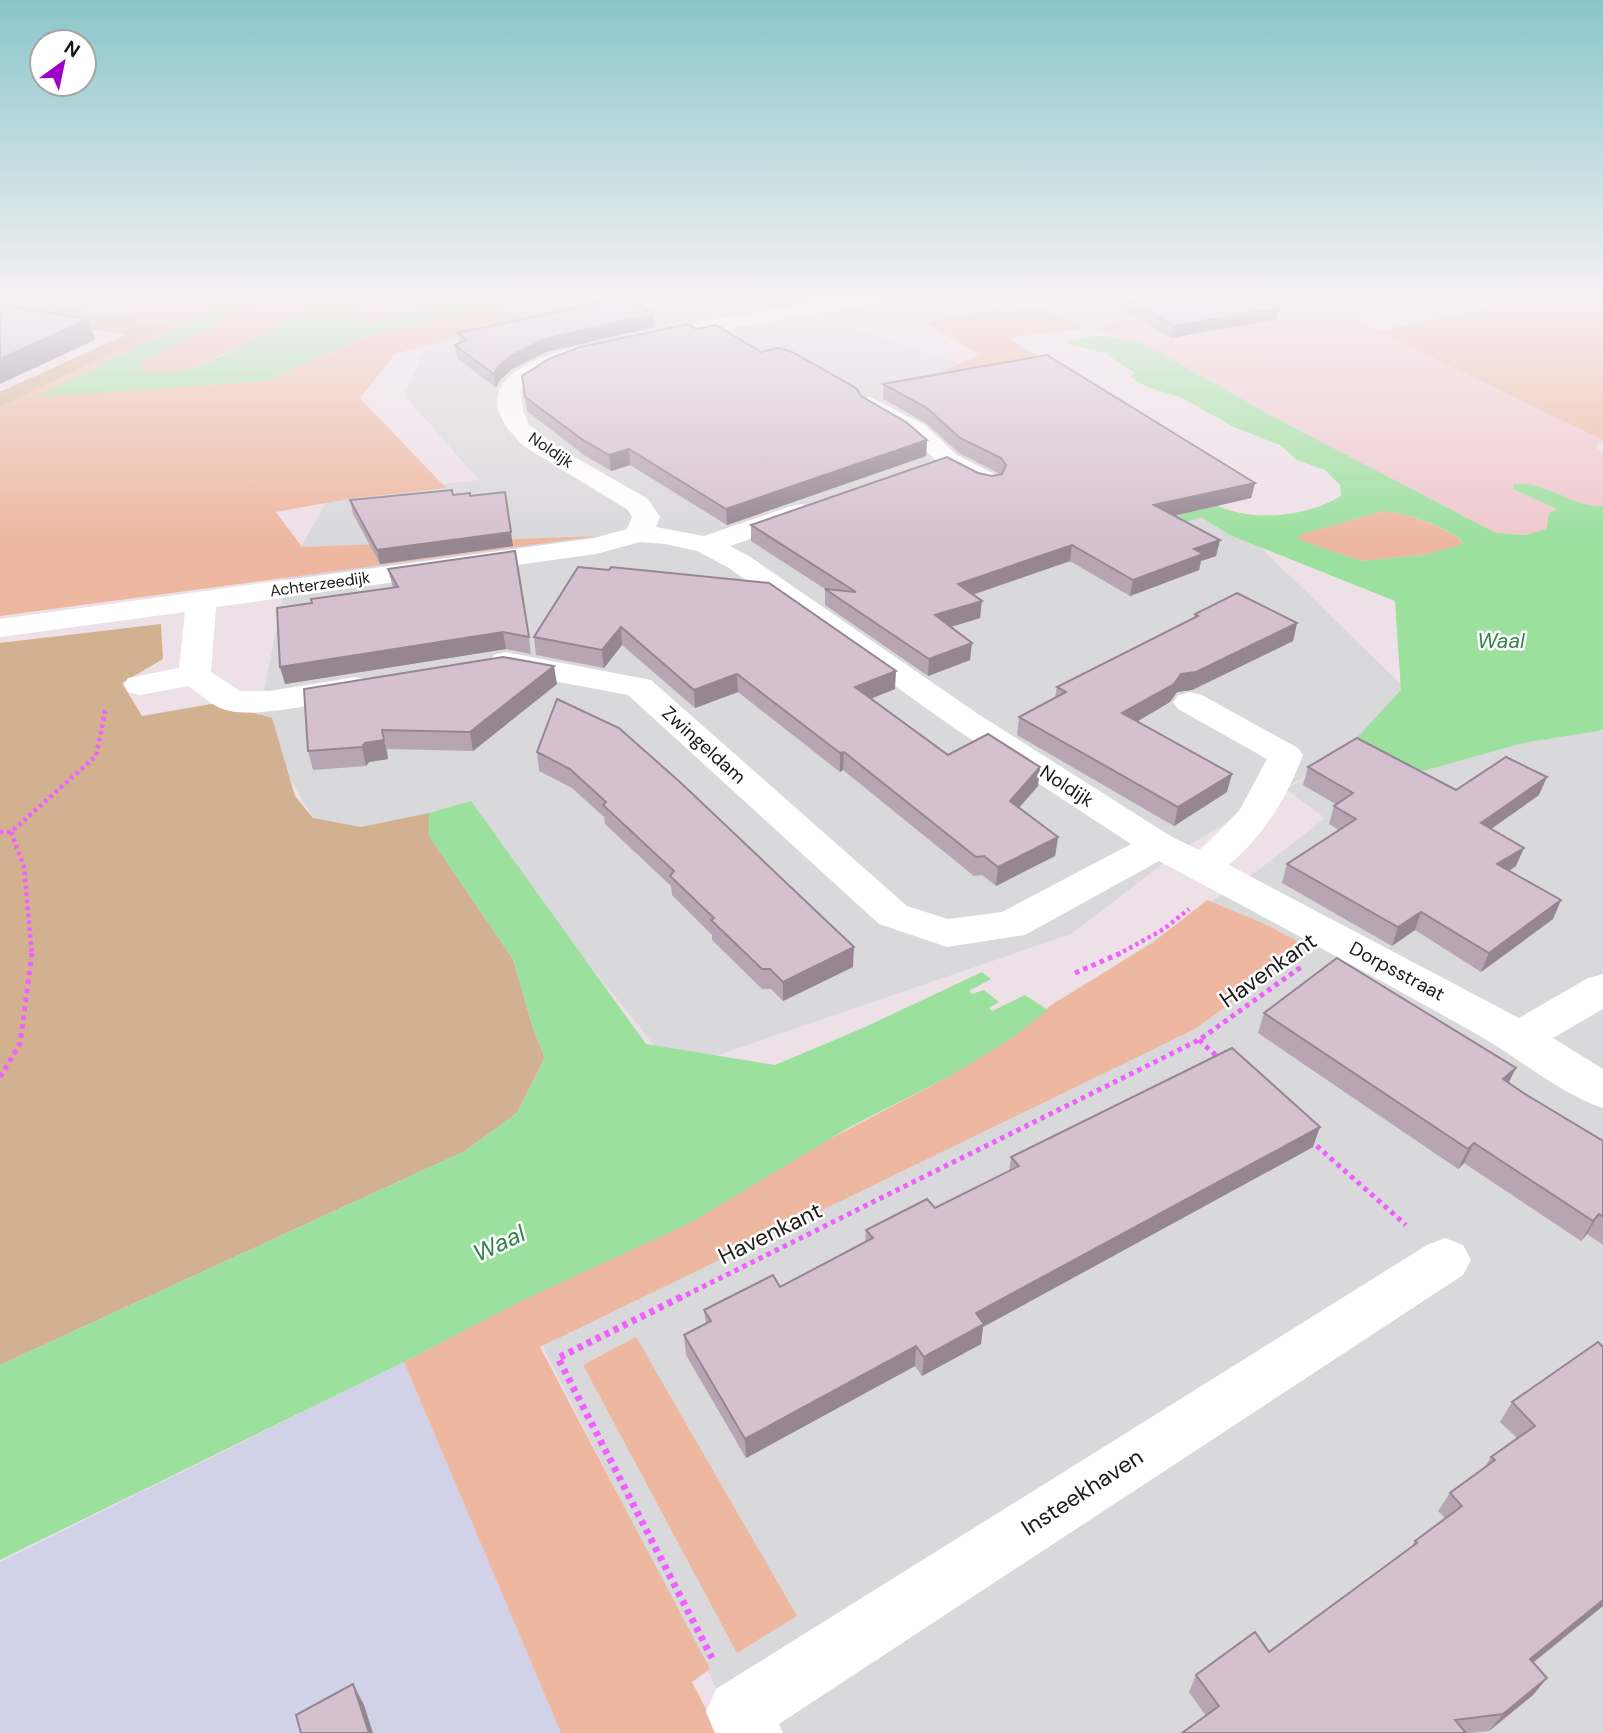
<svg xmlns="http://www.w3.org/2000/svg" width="1603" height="1733" font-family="'DM Sans',sans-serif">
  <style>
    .residential { fill: #d9d8da }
    .industrial { fill: #d1d1e8 }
    .farmland { fill: #efc8cd }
    .grass { fill: #eeb8a0 }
    .forest { fill: #d2b190 }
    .water { fill: #9be09d; fill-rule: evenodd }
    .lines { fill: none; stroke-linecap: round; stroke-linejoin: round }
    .path-far2 { stroke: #ef60ff; stroke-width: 4.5; stroke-dasharray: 3.5 3.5; stroke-linecap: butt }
    .path-far1 { stroke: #ef60ff; stroke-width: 5; stroke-dasharray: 4.5 4.5; stroke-linecap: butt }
    .path { stroke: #ef60ff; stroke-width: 7; stroke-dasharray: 5 5; stroke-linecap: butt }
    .minor { fill: #fff; fill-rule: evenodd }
    .wall { fill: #b7a5b3 }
    .shaded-wall { fill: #958692 }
    .building { fill: #d5c0d0; stroke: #958692; stroke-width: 2 }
    .labels { text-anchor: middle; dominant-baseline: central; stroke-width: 5; stroke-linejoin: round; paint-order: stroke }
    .far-street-label { font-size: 16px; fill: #1b1b1b; stroke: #fff }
    .street-label { font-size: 19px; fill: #1b1b1b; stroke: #fff }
    .water-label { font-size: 21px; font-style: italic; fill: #32824a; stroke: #fff }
    .near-street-label { font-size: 23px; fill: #1b1b1b; stroke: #fff }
    .near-water-label { font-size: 24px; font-style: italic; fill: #32824a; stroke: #fff }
  </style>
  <rect width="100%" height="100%" fill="#eee0e7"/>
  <g class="residential">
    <polygon points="616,298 1603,298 1603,313 849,328 1021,383 1244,531 1423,706 1181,850 1071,934 674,1070 470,816 323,836 258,722 288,569 330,496 479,480 404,395 431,337"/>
    <polygon points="1430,716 1603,731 1603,1733 739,1733 543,1347 1260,869 1325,818 1286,789"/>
  </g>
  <polygon class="industrial" points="404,1362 561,1733 0,1733 0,1562"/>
  <polygon class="farmland" points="1321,303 1603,440 1596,448 1603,452 1603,506 1588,507 1543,488 1557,508 1549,513 1546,529 1526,535 1496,533 1272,416 1141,342 1086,328 1194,308 1228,326"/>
  <g class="grass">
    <polygon points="10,298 236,298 39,396 266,381 362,338 409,325 544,298 670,298 454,338 395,354 360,398 446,488 348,499 276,512 302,547 598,536 0,616 0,407 168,325"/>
    <path d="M257 298H330C293 317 196 376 160 375 154 375 148 373 143 372L140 363 216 324Z"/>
    <polygon points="388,298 467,298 375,322 358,322 341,311"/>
    <polygon points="1501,298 1603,300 1603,440 1378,331 1510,303"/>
    <polygon points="1005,306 1045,309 1086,328 1009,338 1091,391 927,387 937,374 979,355 926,323"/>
    <path d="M1383 511C1399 510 1460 531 1463 545L1424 555 1361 561 1296 539 1301 534Z"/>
    <polygon points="1207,900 1267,925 1308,947 1195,1029 540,1347 710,1669 692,1682 718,1733 561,1733 404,1362 952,1075 1013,1037 1051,1005 1154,942"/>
    <polygon points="636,1337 797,1616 737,1653 583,1365"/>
  </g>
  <g class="forest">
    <polygon points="0,298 10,298 169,325 0,407 0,392 125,335 0,314"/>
    <polygon points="161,624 163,659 122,683 142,716 217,703 272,718 295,796 313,818 361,827 429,813 429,836 513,959 533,1028 545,1058 517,1113 465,1151 0,1365 0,643"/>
  </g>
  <g class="water">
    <path d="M236 298H257L216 324 140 363 143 371C203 385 273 319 328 299 344 293 370 298 388 298L342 311 358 322H375L467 298H544L409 325 362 338 266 381 36 397Z"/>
    <path d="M1091 336H1109L1141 342 1272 416 1496 533 1526 535 1546 529 1549 513 1557 509 1513 489V485C1539 477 1572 508 1603 506V730L1523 743 1412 774 1352 743 1401 690 1395 601 1230 535 1201 517 1063 564H1055L1053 558 1189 512 1175 484C1193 493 1211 505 1229 510 1264 521 1310 515 1341 496L1340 485 1325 470 1297 460 1280 445 1236 428 1180 397 1147 387 1130 377 1135 373 1105 353 1069 344V341ZM1383 511C1399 510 1460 531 1463 544L1424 555 1361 561 1297 539 1302 534Z"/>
    <polygon points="471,801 646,1044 775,1065 863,1028 982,972 991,979 969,991 972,994 984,990 999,1002 989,1008 992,1011 1025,995 1048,1010 1013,1037 952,1075 848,1128 692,1222 517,1303 404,1362 0,1560 0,1365 465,1151 517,1113 545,1058 533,1028 513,959 429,836 429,813"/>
  </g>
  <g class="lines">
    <g class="path-far2">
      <polyline points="0,832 11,832 96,756 105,712 109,709"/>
      <polyline points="11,832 24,867 32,955"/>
      <polyline points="1117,955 1164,929 1189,909"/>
    </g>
    <g class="path-far1">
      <polyline points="1075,973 1121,953"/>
      <polyline points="1199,1040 1220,1059"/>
      <polyline points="0,1077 20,1044 32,953"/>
      <polyline points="1310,1140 1406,1225"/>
      <polyline points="678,1299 1199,1040 1301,967"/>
    </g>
    <polyline class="path" points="681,1297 558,1358 712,1658"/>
    <g class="minor">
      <polygon points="835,298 880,298 877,302 870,304 644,344 636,343 633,338 636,333 644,332"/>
      <path d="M575 347 583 349 586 354 583 359 533 379 521 389 523 411 529 425 559 448 648 499 660 517 656 527 704 536 791 506 801 504 811 506 815 512 811 518 730 546 749 556 978 714 1172 837 1199 850 1202 848 1239 811 1267 759 1178 709 1173 702 1178 695 1190 692 1202 695 1298 748 1303 755C1287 798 1264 835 1229 865L1519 1018 1588 978 1603 974V1009L1553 1038 1603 1069V1108C1561 1095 1519 1058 1480 1036 1374 976 1266 918 1159 861L1025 935 947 947 879 924 628 695 505 672 494 669 489 662 494 655 505 652 651 680 907 906 948 919 1002 912 1131 844 954 728 729 568 697 551 665 544 640 542 596 554 216 607 211 672 240 691H269L356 677 368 680 372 687 368 694 356 697C325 702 248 721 220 708 209 703 199 693 189 686L140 695 128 692 124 685 128 678 179 668 185 612 0 637V619L594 538 627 529 632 517 628 510 525 447C462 390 518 362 575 347Z"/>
      <path d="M870 397 925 425 957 455 998 476 1002 482 998 488C963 496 931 451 905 434 891 425 876 417 862 409L858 404 862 399Z"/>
      <polygon points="1445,1238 1463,1245 1471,1260 1463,1275 779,1724 783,1733 715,1733 706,1712 716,1689 1427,1245"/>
    </g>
  </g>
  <g class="wall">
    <polygon points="1104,298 1257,298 1277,319 1171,338"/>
    <polygon points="654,327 546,352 512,369 500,380 496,388 457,358 455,345 460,343 458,333"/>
    <polygon points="696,329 761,352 861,396 927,440 926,456 727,525 630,465 611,471 584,455 527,411 522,376"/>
    <polygon points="883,384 1255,483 1251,498 1174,516 1220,540 1216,556 1201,561 1199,570 1130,596 1070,561 973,595 980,618 951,627 970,660 928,676 825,605 825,589 751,541 751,525 978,473 992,476 1000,474 959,453 926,423 883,399"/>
    <polygon points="453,495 471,496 513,546 380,564 353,514 350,500"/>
    <polygon points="578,567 895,689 871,699 948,755 1040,767 1038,786 1019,808 1058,837 1055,856 996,886 982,875 974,876 843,770 840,772 738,692 695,708 622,645 604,668 536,655 534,637"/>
    <polygon points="388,569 529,637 531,654 506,649 285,684 312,603 393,588"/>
    <polygon points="1195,614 1297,623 1293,641 1192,690 1177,692 1170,702 1137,722 1227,792 1174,826 1017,735 1019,717 1055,697 1057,687 1194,618"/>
    <polygon points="557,684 473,751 387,749 388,759 369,762 366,766 313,770 308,751 304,689"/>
    <polygon points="557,699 853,967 783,1001 771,989 762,989 712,940 712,935 672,895 671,886 605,824 604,817 572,788 539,771 537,752"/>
    <polygon points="1308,767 1456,790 1539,795 1491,829 1516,866 1509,871 1561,900 1553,919 1481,972 1415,930 1392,946 1282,883 1287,864 1339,830 1329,824 1334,806 1337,805 1303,785"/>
    <polygon points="1264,1013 1508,1083 1603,1141 1603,1245 1587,1234 1581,1241 1464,1163 1458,1169 1258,1033"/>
    <polygon points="1313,1147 983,1327 981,1344 922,1376 915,1366 746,1458 686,1355 684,1335 706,1324 704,1310 780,1287 865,1242 866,1230 935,1208 1009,1171 1011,1157"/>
    <polygon points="1603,1347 1603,1606 1533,1663 1547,1678 1533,1695 1489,1731 1470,1733 1182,1733 1206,1716 1189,1692 1196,1675 1269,1652 1411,1548 1415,1541 1445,1518 1438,1511 1450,1493 1484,1468 1491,1457 1517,1438 1500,1422 1512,1402"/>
  </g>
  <g class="shaded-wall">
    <polygon points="1279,308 1277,319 1171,338 1173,326"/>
    <polygon points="653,314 654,327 546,352 512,369 500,380 496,388 494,374 498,367 510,356 545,339"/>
    <polygon points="89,319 95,340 0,384 0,359"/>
    <polygon points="927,440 926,456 727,525 726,509"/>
    <polygon points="629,449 630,465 611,471 609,455"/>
    <polygon points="1255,483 1251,498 1151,521 1154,505"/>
    <polygon points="511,532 513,546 380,564 377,550"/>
    <polygon points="1220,540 1216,556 1201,561 1199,570 1130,596 1133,580 1194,549"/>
    <polygon points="1072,545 1070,561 956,600 958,584"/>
    <polygon points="982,601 980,618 934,632 935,615"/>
    <polygon points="1297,623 1293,641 1192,690 1177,692 1170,702 1119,732 1122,713 1181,674"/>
    <polygon points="621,627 622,645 604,668 602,650"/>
    <polygon points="503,632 506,649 285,684 280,667"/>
    <polygon points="972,643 970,660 928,676 929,659"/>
    <polygon points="554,666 557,684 473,751 470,732"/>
    <polygon points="896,671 895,689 854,705 855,687"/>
    <polygon points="737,674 738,692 695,708 694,690"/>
    <polygon points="382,730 388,759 369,762 366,766 362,747 365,743"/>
    <polygon points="844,752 843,770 840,772 840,753"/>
    <polygon points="1040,767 1038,786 1008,820 1010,801"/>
    <polygon points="1232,774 1227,792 1174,826 1178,807"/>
    <polygon points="1547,777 1539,795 1474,841 1481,823"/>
    <polygon points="1058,837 1055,856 996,886 998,867"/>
    <polygon points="1524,848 1516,866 1490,883 1497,864"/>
    <polygon points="1561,900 1553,919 1481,972 1489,953"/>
    <polygon points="1421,912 1415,930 1392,946 1398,927"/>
    <polygon points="854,947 853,967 783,1001 783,982"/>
    <polygon points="1516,1068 1506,1088 1503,1079"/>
    <polygon points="1320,1127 1313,1147 983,1327 981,1344 922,1376 924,1357 976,1313"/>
    <polygon points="1474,1143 1464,1163 1458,1169 1468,1149"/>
    <polygon points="1599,1214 1587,1234 1581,1241 1593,1221"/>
    <polygon points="916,1346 915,1366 746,1458 745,1439"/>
    <polygon points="1603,1600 1603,1606 1516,1676 1530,1659"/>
    <polygon points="1547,1678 1533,1695 1489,1731 1503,1714"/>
    <polygon points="353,1684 364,1705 373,1733 369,1733"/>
  </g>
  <g class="building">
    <polygon points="623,298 626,298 653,314 545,339 510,356 498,367 494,374 455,345 467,340 458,333"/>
    <polygon points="1125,298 1257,298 1279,308 1173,326"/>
    <polygon points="0,305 89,319 0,359"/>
    <polygon points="689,324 696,329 716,325 761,352 779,348 792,352 856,388 861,396 906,422 927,440 726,509 629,449 609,455 583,440 525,397 522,376 549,359 580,347"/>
    <polygon points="1047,355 1255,483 1154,505 1220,540 1194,549 1203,554 1133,580 1072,545 958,584 982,601 935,615 972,643 929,659 825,589 856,592 751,525 947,457 978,473 992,476 1002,474 1006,465 1001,458 960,438 927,408 883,384"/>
    <polygon points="452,490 453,495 470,493 470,496 505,492 511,532 377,550 350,500"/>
    <polygon points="515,551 529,637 503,632 280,667 277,608 312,603 311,599 398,587 388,569"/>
    <polygon points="578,567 609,570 611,567 769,583 896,671 855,687 948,755 988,734 1040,767 1010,801 1058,837 998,867 984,856 976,857 844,752 840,753 737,674 694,690 621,627 602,650 534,637"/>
    <polygon points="1237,593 1297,623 1196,672 1181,674 1174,684 1122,713 1232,774 1178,807 1019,717 1066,692 1057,687 1198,616 1195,614"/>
    <polygon points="503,657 554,666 470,732 382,730 384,740 365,743 362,747 308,751 304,689"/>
    <polygon points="557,699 619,728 681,783 854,947 783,982 770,969 762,969 711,920 714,918 670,876 674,871 603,805 606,802 570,769 537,752"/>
    <polygon points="1357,738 1456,790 1506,757 1547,777 1481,823 1524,848 1497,864 1561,900 1489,953 1421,912 1398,927 1287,864 1356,819 1334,806 1353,793 1308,767"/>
    <polygon points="1337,958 1516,1068 1503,1079 1525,1094 1603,1141 1603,1217 1599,1214 1593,1221 1474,1143 1468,1149 1264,1013"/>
    <polygon points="1232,1048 1320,1127 976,1313 984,1324 924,1357 916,1346 745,1439 684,1335 711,1321 704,1310 773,1275 780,1287 873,1238 866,1230 927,1199 935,1208 1019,1166 1011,1157"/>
    <polygon points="1598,1342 1603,1347 1603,1600 1530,1659 1547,1678 1503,1714 1455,1720 1466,1733 1182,1733 1219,1706 1196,1675 1255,1632 1269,1652 1417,1543 1415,1541 1462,1506 1450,1493 1495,1460 1491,1457 1535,1426 1512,1402"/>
    <polygon points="353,1684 369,1733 301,1733 296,1715"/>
  </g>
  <linearGradient id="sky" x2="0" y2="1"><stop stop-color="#89c6ca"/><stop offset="0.55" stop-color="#f7f1f4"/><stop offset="1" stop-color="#f7f1f4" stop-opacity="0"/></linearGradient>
  <rect width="1603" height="541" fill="url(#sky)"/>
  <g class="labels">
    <g class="far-street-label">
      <text transform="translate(551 450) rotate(34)">Noldijk</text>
      <text transform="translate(320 584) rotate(-8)">Achterzeedijk</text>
    </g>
    <g class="street-label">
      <text transform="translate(704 745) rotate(42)">Zwingeldam</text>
      <text transform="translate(1067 786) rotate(33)">Noldijk</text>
      <text transform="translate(1397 971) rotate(28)">Dorpsstraat</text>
    </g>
    <g class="water-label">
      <text x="1501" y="641">Waal</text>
    </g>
    <g class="near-street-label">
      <text transform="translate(1268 970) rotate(-35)">Havenkant</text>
      <text transform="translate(770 1233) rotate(-26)">Havenkant</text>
      <text transform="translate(1082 1492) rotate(-33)">Insteekhaven</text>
    </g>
    <g class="near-water-label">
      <text transform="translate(499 1243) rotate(-25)">Waal</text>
    </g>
  </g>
  <g transform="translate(63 63) rotate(33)"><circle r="33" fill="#ffffff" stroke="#a4a4a4" stroke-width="2"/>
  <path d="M0-5L12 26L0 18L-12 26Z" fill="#9e00c7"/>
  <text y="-10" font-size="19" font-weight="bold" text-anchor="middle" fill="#1b1b1b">N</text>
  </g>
</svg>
